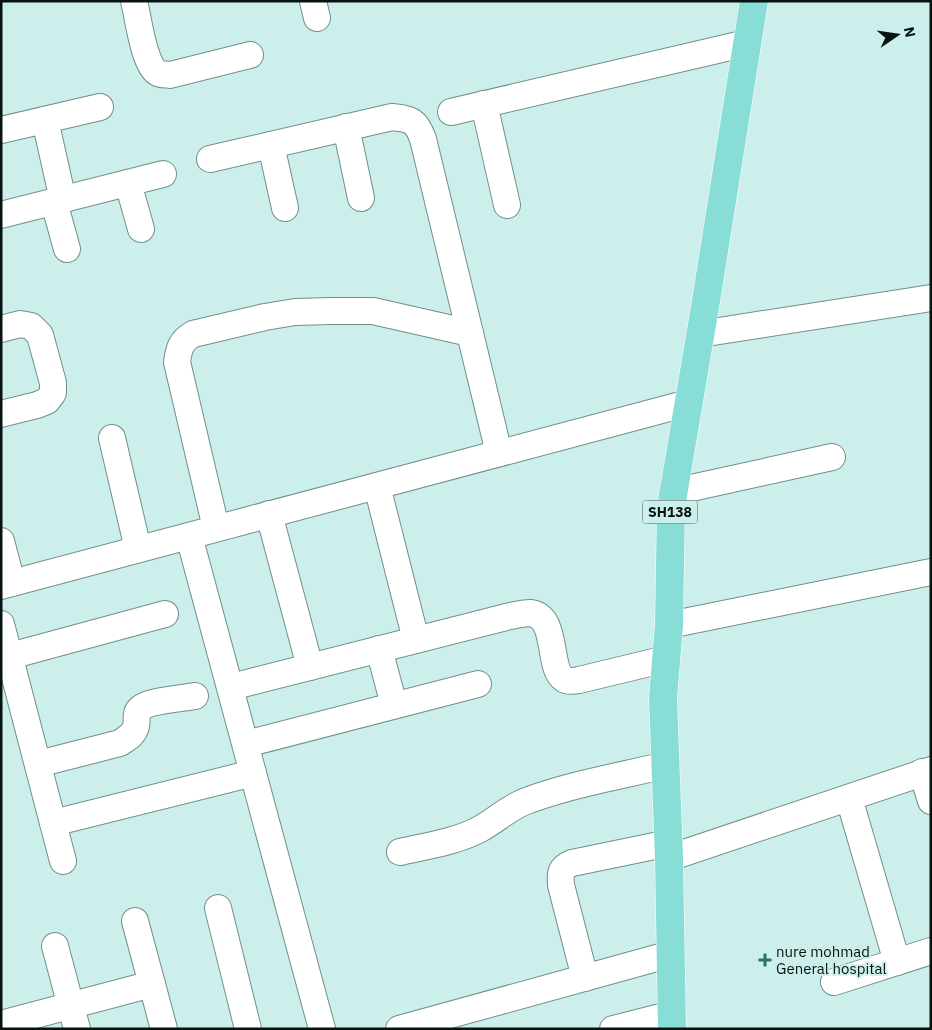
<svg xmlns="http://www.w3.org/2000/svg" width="932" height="1030" font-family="'IBM Plex Sans',sans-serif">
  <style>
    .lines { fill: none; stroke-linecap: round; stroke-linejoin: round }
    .minor-casing { stroke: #708f8b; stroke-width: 28 }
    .major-casing { stroke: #fff; stroke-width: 29 }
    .minor { stroke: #fff; stroke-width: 26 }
    .major { stroke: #88ded7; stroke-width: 28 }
    .poi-dot { fill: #28716c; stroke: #cdefeb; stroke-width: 2 }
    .labels { text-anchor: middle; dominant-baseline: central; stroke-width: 4; stroke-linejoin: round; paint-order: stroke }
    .shield { fill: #cdefeb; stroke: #425552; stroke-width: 1 }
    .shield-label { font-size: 14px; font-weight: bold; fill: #071311 }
    .poi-label { font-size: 15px; fill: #071311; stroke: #cdefeb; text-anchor: start }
  </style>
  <rect width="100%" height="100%" fill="#cdefeb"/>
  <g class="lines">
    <g class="minor-casing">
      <g id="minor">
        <path d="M134 1C138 16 144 67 158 73 161 75 167 74 170 75L250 55"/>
        <polyline points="313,1 317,18"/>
        <polyline points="484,104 507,205"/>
        <polyline points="451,112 747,43"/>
        <polyline points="45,120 63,200"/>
        <polyline points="346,127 361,198"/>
        <polyline points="1,130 100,107"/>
        <polyline points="271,145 285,208"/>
        <path d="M210 159 392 117C411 119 416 120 423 139L499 453"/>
        <polyline points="128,183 141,229"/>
        <polyline points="54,202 67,249"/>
        <polyline points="1,215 163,174"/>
        <polyline points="1,329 20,324 31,326 40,335 53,383 53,393 47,401 37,405 1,414"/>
        <polyline points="700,334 931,298"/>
        <polyline points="112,438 138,549"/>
        <polyline points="377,486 416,640"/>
        <polyline points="673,492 832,457"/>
        <polyline points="269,514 310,667"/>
        <path d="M216 528 177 362C179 348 181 341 193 334L265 317 295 312 331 311H373L470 333"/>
        <polyline points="189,536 322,1029"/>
        <polyline points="1,541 12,583"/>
        <polyline points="1,586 688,403"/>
        <polyline points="1,624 53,823 253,773"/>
        <polyline points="669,625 931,572"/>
        <polyline points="379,649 394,705"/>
        <polyline points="10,656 165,614"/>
        <path d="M231 687 510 616C516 615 524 613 530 613 559 616 547 669 564 679 568 682 574 681 579 680L666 659"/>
        <polyline points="246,744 478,684"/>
        <path d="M38 764 120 743C127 738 134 735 136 726 138 720 134 713 141 708 148 701 184 698 195 696"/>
        <polyline points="922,772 931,801"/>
        <polyline points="849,798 897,962"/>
        <polyline points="53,823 63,861"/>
        <path d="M400 852C426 846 456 842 480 829 497 820 510 806 529 800 573 784 620 776 666 765"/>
        <polyline points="669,858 931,770"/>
        <polyline points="218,908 248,1029"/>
        <polyline points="135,921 164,1029"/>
        <polyline points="55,946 77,1029"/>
        <path d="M585 978 561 885C560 873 560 868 572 863L669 843"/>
        <polyline points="834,982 931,951"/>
        <polyline points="1,1024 152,984"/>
        <polyline points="399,1029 671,954"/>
        <polyline points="613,1029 672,1014"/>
      </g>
    </g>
    <g class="major-casing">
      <polyline id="major" points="672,1029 669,858 663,698 669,625 671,507 705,307 754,1"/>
    </g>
    <use href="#minor" class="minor"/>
    <use href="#major" class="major"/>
  </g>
  <path class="poi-dot" d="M762.5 952.5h5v5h5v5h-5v5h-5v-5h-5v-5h5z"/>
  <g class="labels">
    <rect class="shield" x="642.5" y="500.5" width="55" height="23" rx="4"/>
    <g class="shield-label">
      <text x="670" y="512">SH138</text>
    </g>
    <g class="poi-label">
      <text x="776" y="951">nure mohmad<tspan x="776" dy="17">General hospital</tspan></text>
    </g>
  </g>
  <rect width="932" height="1030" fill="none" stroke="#071311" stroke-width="5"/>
  <g transform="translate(897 35) rotate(77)" stroke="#cdefeb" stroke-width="4" paint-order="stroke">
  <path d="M0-4L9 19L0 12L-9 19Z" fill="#071311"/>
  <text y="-8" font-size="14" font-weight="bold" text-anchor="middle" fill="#071311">N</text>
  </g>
</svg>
